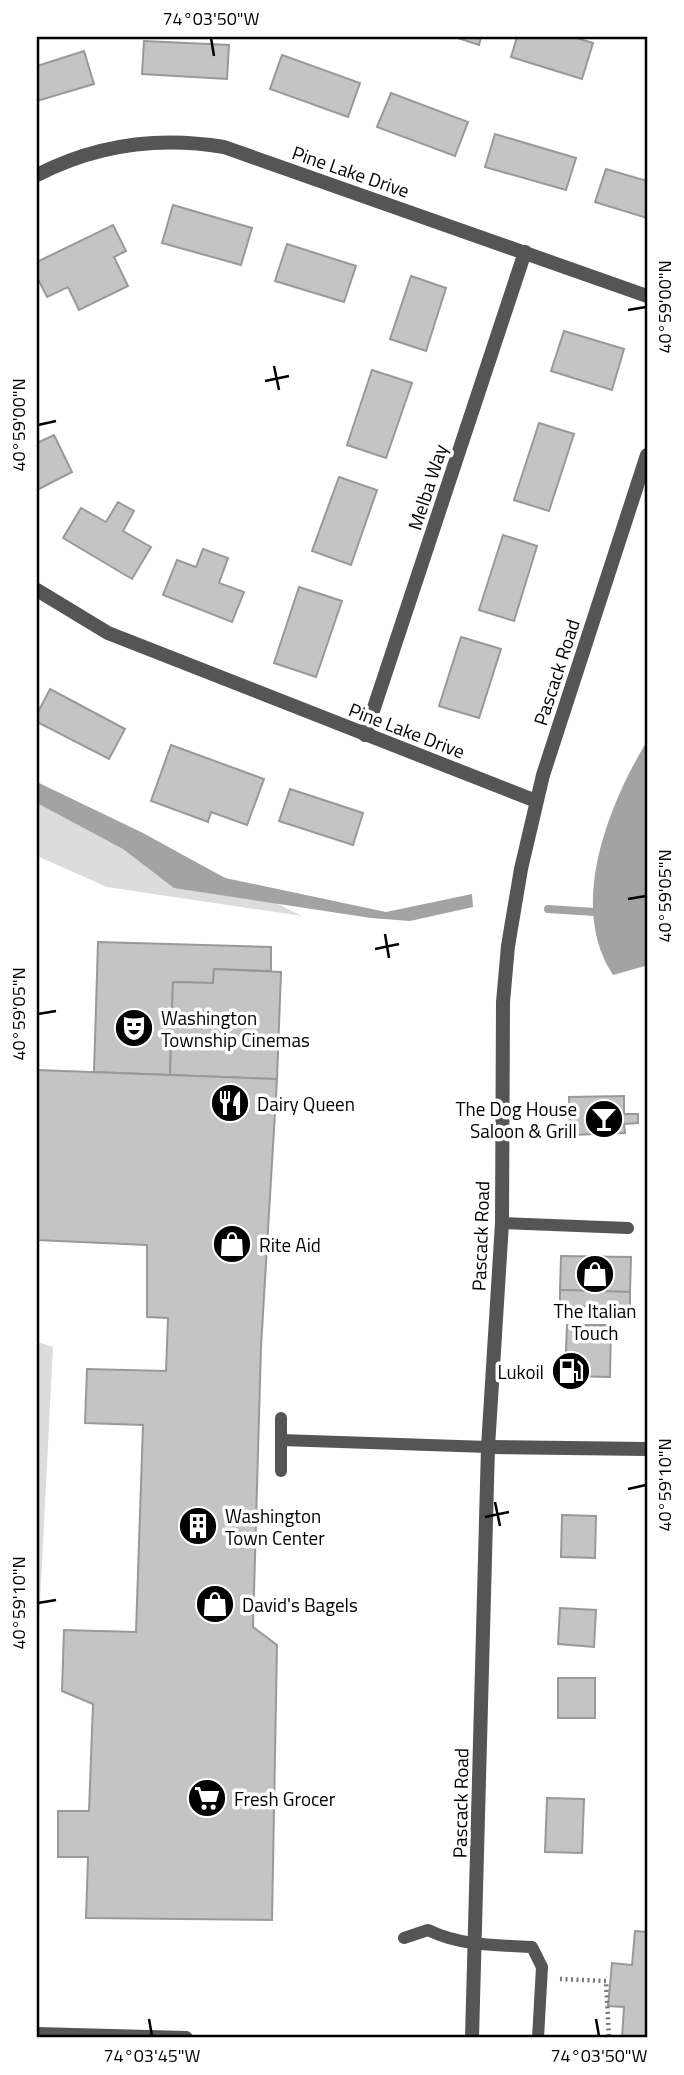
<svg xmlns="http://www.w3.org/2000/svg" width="684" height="2075" font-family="'Titillium Web',sans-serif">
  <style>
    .green { fill: #dcdcdc }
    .water { fill: #a3a3a3 }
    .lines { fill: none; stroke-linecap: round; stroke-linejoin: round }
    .stream { stroke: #a3a3a3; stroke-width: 8 }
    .building { fill: #c4c4c4; stroke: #999; stroke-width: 2 }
    .path { stroke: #777; stroke-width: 4.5; stroke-dasharray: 2 3.5; stroke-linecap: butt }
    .service { stroke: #555; stroke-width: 12 }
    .minor { stroke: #555; stroke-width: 14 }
    .tertiary { stroke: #555; stroke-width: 14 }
    .ticks { fill: none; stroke: #000; stroke-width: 2.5 }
    .labels { text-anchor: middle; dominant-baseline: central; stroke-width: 7; stroke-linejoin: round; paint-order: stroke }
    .street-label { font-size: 19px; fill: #000; stroke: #fff }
    .poi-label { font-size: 19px; fill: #000; stroke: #fff; text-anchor: start }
    .neatline { fill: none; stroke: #000; stroke-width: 2.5 }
    .ticks-label { font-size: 18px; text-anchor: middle; fill: #000 }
  </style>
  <rect width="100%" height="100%" fill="#fff"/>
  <g class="green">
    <polygon points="37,784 302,916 107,887 37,856"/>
    <polygon points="37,1342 53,1347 37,1661"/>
  </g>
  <g class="water">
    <path d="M647 741V962L645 966 613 975C567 906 609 804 647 741Z"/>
    <polygon points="37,782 143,833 225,878 386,912 472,894 473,907 410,921 371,918 174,888 123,849 37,803"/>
  </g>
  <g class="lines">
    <polyline class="stream" points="548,909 594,912"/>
  </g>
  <g class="building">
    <polygon points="455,37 481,37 479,45"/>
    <polygon points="517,37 573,37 593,43 582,79 511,57"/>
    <polygon points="144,41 229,45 227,79 142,74"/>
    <polygon points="84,51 94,84 37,101 37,66"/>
    <polygon points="282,55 360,83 348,117 270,89"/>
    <polygon points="391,93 468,122 455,156 377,127"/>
    <polygon points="495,134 576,158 566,190 485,167"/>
    <polygon points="606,169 647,181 647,218 595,202"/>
    <polygon points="173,205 252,228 241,265 162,243"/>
    <polygon points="113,225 126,251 114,257 128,286 79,310 68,287 47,297 37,277 37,262"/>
    <polygon points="287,244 356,266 344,302 275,281"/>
    <polygon points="411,276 446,288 426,351 390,339"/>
    <polygon points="564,331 624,349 612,390 551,371"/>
    <polygon points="372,370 412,383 386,458 347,445"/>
    <polygon points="539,423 574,434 549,511 514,500"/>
    <polygon points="54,435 72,472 37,490 37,443"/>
    <polygon points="339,477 377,490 351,565 312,551"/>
    <polygon points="118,502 134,511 123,531 151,547 132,579 63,538 81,508 106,522"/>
    <polygon points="503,535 537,546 514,621 479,610"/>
    <polygon points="203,549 228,558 219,583 244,592 232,622 163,595 177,560 196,567"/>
    <polygon points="299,587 342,601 316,677 274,663"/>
    <polygon points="461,637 501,649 479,718 439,706"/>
    <polygon points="50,689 125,729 109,759 37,722 37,714"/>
    <polygon points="171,745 264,779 247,825 211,812 208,822 151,801"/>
    <polygon points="290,789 363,813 353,845 279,821"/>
    <polygon points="98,942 271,947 271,971 214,969 213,983 173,982 170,1075 94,1072"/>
    <polygon points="214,969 281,972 277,1079 170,1075 173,982 213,983"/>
    <polygon points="37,1070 277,1079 261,1347 253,1627 277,1645 272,1920 86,1918 88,1857 58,1857 58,1811 89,1811 93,1704 62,1691 64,1630 136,1632 143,1425 85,1423 87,1369 166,1371 168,1318 147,1317 147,1245 37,1240"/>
    <polygon points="624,1096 624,1114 638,1114 638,1123 624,1124 625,1133 570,1135 569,1097"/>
    <polygon points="561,1256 631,1257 630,1292 560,1290"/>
    <polygon points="560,1290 630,1292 630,1307 560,1306"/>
    <polygon points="567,1325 611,1325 610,1377 565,1376"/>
    <polygon points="562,1515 596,1516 595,1558 561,1557"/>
    <polygon points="560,1608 596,1610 594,1647 558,1644"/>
    <rect x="558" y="1678" width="37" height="40"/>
    <polygon points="547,1798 584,1799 582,1853 545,1852"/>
    <polygon points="635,1931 647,1932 647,2038 622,2038 624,2007 608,2006 612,1963 632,1965"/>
  </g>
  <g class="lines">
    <polyline class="path" points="560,1979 606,1981 609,2038"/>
    <g class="service">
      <polyline points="502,1223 628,1228"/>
      <polyline points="281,1440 488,1447"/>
      <polyline points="281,1471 281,1418"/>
      <path d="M404 1938 428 1930C461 1946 496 1945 532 1947L542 1967 538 2038"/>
    </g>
    <g class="minor">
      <path d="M37 175C97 144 158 136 224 147L647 296"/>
      <polyline points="37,590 108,633 536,801"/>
      <polyline points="365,735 525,252"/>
      <polyline points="488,1447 647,1449"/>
      <polyline points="37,2034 186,2038"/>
    </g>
    <polyline class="tertiary" points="472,2038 488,1447 502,1223 503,1002 508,946 521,869 543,775 647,455"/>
  </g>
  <path class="ticks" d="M211 38 214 56M628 310 646 307M274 366 279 390M265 381 289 376M38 425 56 421M628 899 646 896M385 934 389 958M375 949 399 944M38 1014 56 1011M628 1489 646 1485M495 1502 500 1526M485 1517 509 1512M38 1603 56 1600M149 2019 152 2036M596 2019 599 2036"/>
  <defs>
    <g id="theatre-disc" transform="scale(2.0125)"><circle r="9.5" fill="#000" stroke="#fff"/><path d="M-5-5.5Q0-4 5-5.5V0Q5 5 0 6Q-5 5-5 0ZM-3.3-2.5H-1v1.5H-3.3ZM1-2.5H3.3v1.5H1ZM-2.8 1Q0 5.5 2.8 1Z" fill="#fff"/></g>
    <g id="restaurant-disc" transform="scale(2.0125)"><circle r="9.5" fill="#000" stroke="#fff"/><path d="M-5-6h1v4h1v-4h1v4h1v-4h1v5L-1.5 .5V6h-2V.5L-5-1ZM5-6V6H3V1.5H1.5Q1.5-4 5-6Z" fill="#fff"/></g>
    <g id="bar-disc" transform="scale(2.0125)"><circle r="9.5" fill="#000" stroke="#fff"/><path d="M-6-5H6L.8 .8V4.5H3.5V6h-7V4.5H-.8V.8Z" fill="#fff"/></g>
    <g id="shop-disc" transform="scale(2.0125)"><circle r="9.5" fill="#000" stroke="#fff"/><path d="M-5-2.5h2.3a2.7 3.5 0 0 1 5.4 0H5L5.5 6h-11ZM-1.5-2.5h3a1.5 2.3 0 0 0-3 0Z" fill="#fff"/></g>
    <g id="fuel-disc" transform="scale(2.0125)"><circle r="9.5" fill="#000" stroke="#fff"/><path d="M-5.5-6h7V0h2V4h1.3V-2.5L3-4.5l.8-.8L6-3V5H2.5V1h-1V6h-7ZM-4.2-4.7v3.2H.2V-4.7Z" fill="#fff"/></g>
    <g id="building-disc" transform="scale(2.0125)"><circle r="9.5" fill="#000" stroke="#fff"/><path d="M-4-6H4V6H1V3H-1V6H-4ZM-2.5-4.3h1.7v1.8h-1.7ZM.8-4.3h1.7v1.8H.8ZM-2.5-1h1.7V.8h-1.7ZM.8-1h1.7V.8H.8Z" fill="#fff"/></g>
    <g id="supermarket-disc" transform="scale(2.0125)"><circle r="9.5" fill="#000" stroke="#fff"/><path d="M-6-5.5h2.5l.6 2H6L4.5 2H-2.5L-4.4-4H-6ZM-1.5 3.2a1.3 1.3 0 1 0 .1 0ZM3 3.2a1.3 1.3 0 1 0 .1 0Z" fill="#fff"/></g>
  </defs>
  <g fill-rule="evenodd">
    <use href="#theatre-disc" x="134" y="1028"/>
    <use href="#restaurant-disc" x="230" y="1103"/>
    <use href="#bar-disc" x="604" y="1119"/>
    <use href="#shop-disc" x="232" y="1244"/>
    <use href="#shop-disc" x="595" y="1274"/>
    <use href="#fuel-disc" x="571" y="1371"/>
    <use href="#building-disc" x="198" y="1526"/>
    <use href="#shop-disc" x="215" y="1604"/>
    <use href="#supermarket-disc" x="207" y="1798"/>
  </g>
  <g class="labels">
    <g class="street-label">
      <text transform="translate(351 171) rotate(19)">Pine Lake Drive</text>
      <text transform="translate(427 487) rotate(-72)">Melba Way</text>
      <text transform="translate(556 672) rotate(-72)">Pascack Road</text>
      <text transform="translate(407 730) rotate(21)">Pine Lake Drive</text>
      <text transform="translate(480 1236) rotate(-88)">Pascack Road</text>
      <text transform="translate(460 1803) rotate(-89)">Pascack Road</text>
    </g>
    <g class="poi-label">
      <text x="161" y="1017">Washington<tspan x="161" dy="22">Township Cinemas</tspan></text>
      <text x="257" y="1103">Dairy Queen</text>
      <text x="577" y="1108" text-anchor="end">The Dog House<tspan x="577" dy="22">Saloon &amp; Grill</tspan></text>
      <text x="259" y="1244">Rite Aid</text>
      <text x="595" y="1310" text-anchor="middle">The Italian<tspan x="595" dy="22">Touch</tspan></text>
      <text x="544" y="1371" text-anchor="end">Lukoil</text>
      <text x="225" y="1515">Washington<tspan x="225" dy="22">Town Center</tspan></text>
      <text x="242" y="1604">David's Bagels</text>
      <text x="234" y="1798">Fresh Grocer</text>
    </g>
  </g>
  <rect width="684" height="2075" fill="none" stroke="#ffffff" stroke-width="77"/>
  <rect x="38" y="38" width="608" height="1998" class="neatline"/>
  <g class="ticks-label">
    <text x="211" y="25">74°03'50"W</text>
    <text transform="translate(665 307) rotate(-90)" y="6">40°59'00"N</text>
    <text transform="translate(19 425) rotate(-90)" y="6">40°59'00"N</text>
    <text transform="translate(665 896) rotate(-90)" y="6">40°59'05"N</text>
    <text transform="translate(19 1014) rotate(-90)" y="6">40°59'05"N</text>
    <text transform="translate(665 1485) rotate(-90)" y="6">40°59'10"N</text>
    <text transform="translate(19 1603) rotate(-90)" y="6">40°59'10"N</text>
    <text x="152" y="2062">74°03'45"W</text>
    <text x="599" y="2062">74°03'50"W</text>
  </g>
</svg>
